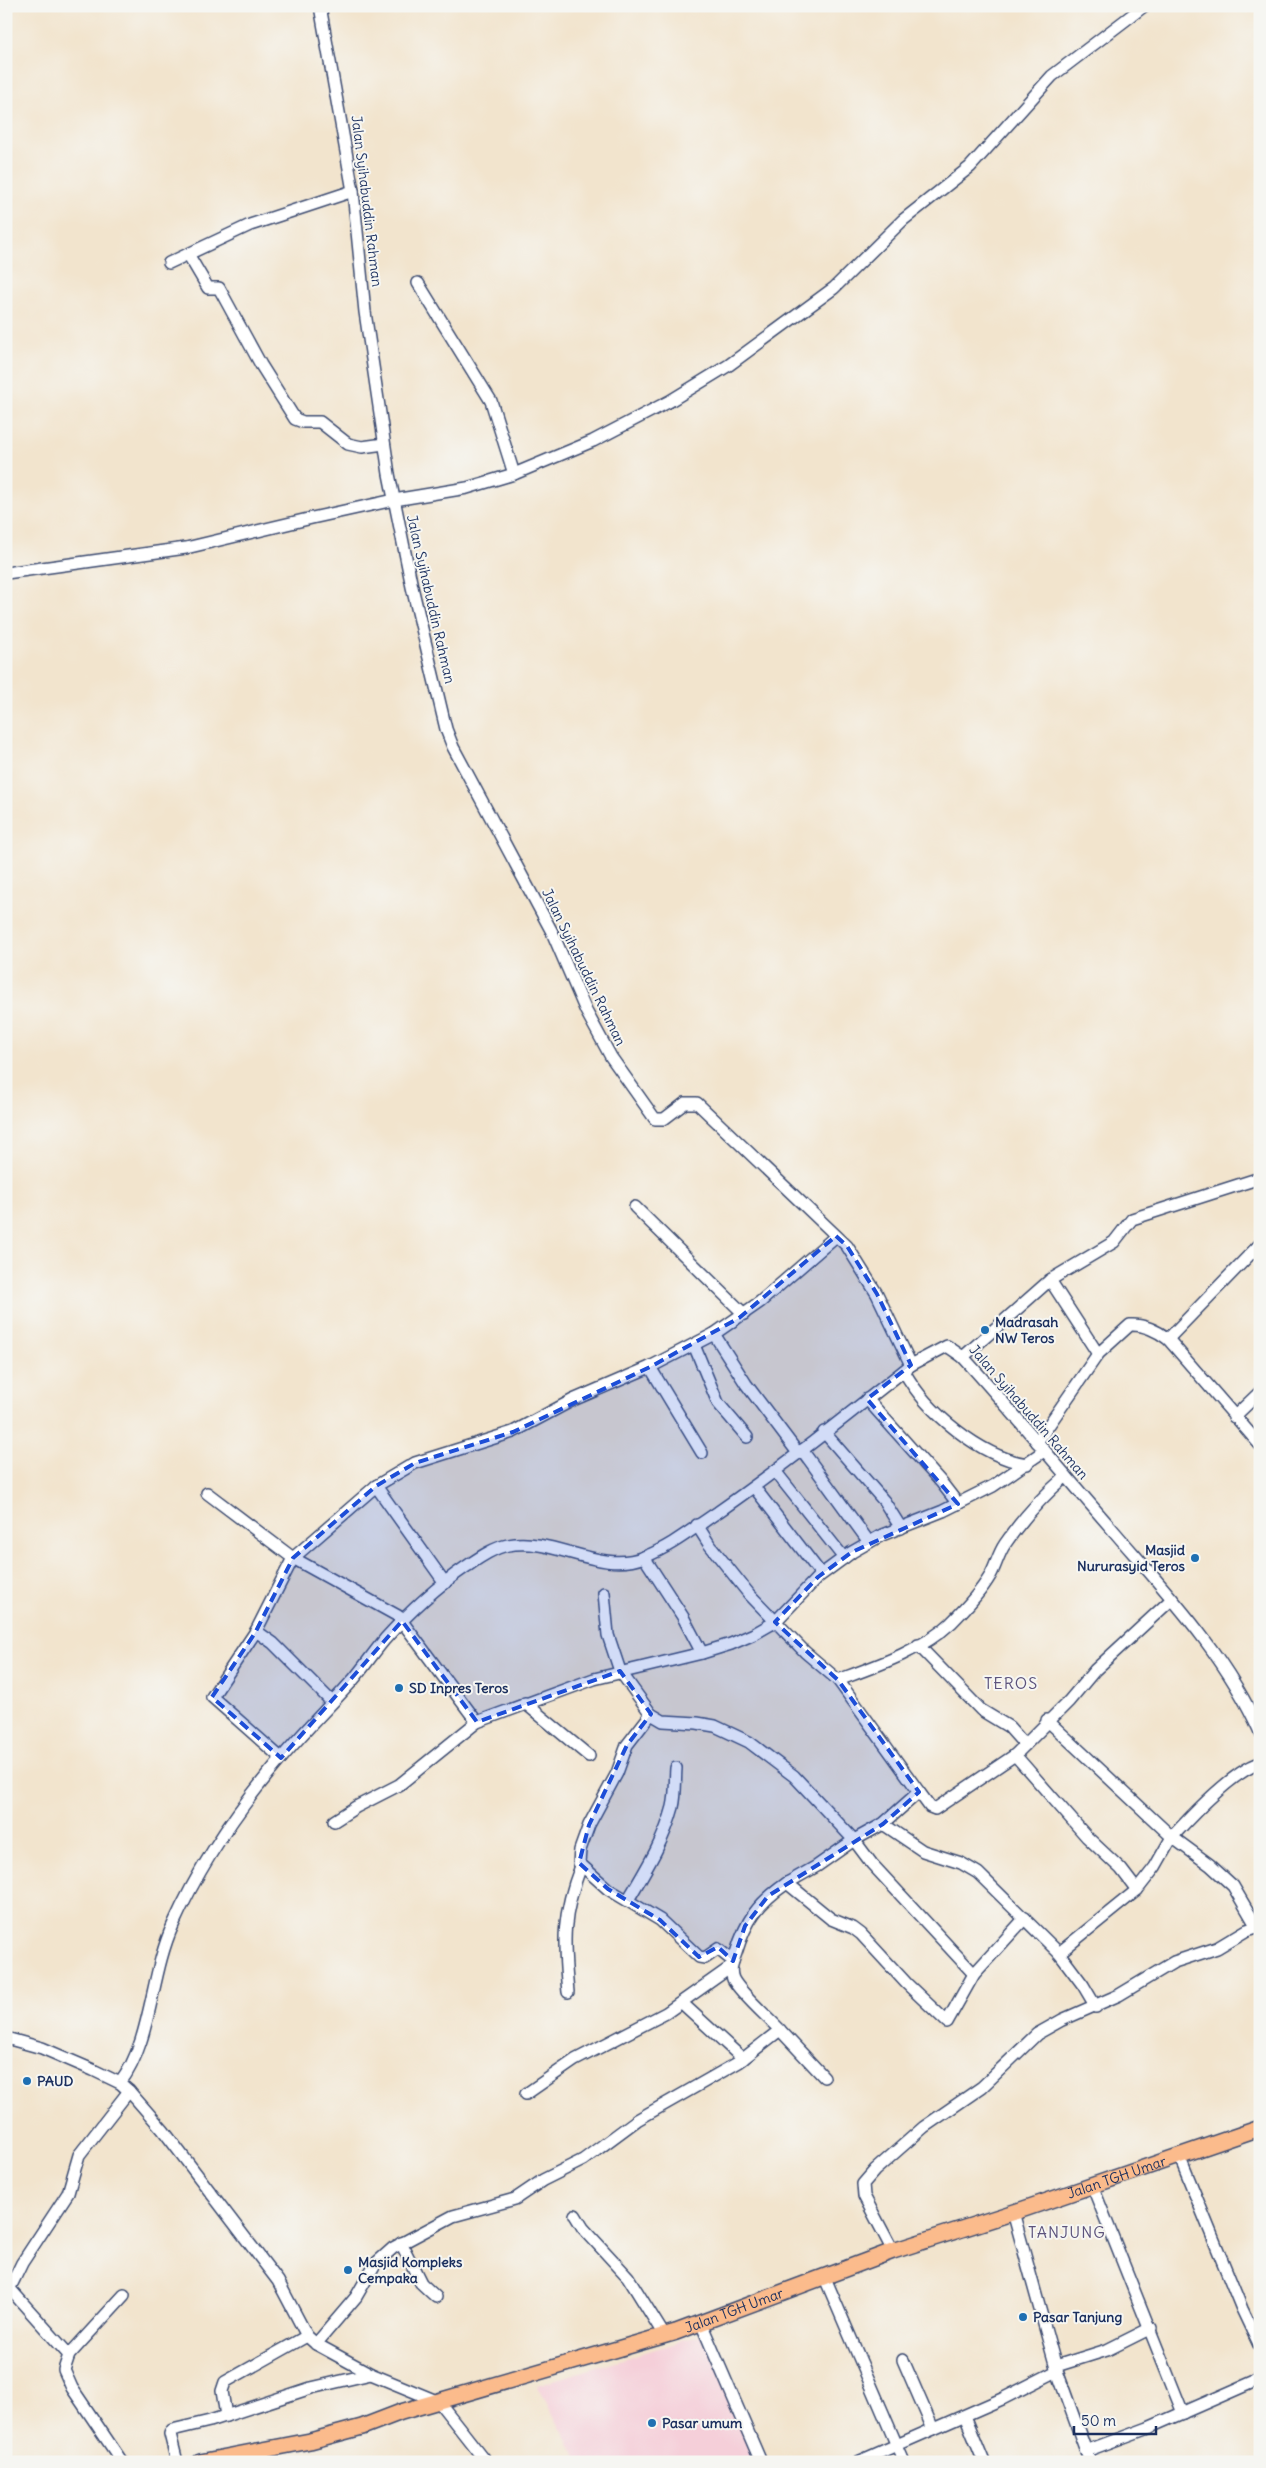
<svg xmlns="http://www.w3.org/2000/svg" width="1266" height="2468" font-family="Delius,sans-serif">
  <style>
    .built { fill: #f5cfd9 }
    .lines { fill: none; stroke-linecap: round; stroke-linejoin: round }
    .minor-casing { stroke: #3b4a6f; stroke-width: 14 }
    .major-casing { stroke: #3b4a6f; stroke-width: 18 }
    .minor { stroke: #fff; stroke-width: 11 }
    .major { stroke: #fbbb8c; stroke-width: 15 }
    .marked { fill: #1d4ed8; fill-opacity: 0.2; stroke: #1d4ed8; stroke-width: 4; stroke-dasharray: 10 6; stroke-linejoin: round }
    .poi-dot { fill: #1f6fb2; stroke: #f6f6f2; stroke-width: 2 }
    .labels { text-anchor: middle; dominant-baseline: central; stroke-width: 4; stroke-linejoin: round; paint-order: stroke }
    .street-label { font-size: 14px; fill: #1b2f5e; stroke: #f6f6f2 }
    .poi-label { font-size: 14px; font-weight: bold; fill: #1b2f5e; stroke: #f6f6f2; text-anchor: start }
    .quarter-label { font-size: 16px; letter-spacing: 1px; fill: #5c537c; stroke: #f6f6f2 }
  </style>
  <rect width="100%" height="100%" fill="#f6f6f2"/>
  <filter id="ink" filterUnits="userSpaceOnUse"><feTurbulence type="fractalNoise" baseFrequency=".02" numOctaves="2"/><feDisplacementMap in="SourceGraphic" scale="10" xChannelSelector="R" yChannelSelector="G"/><feConvolveMatrix kernelMatrix="1 2 1 2 8 2 1 2 1" color-interpolation-filters="sRGB"/></filter>
  <filter id="wash" filterUnits="userSpaceOnUse"><feTurbulence type="fractalNoise" baseFrequency=".0096" numOctaves="4" result="noise"/><feDisplacementMap in="SourceGraphic" scale="20" xChannelSelector="R" yChannelSelector="G"/><feGaussianBlur stdDeviation="1.12" result="paint"/><feColorMatrix in="noise" values="0 0 0 0 0 0 0 0 0 0 0 0 0 0 0 0 0 1.4 0 .05"/><feComposite in="paint" operator="in"/></filter>
  <g filter="url(#wash)">
    <rect width="100%" height="100%" fill="#f2e4cd"/>
    <polygon class="built" points="705,2334 763,2462 579,2462 537,2385"/>
  </g>
  <g filter="url(#ink)">
    <g class="lines">
      <g class="minor-casing">
        <g id="minor">
          <path d="M320 6 353 191 365 312 389 474 412 587 446 729 453 747 552 932 586 1011 611 1057 655 1119H664L685 1103H697L847 1246 877 1294 911 1365 947 1346 963 1357C1014 1413 1062 1472 1112 1529 1166 1592 1226 1655 1260 1732"/>
          <polyline points="188,254 208,288 219,288 261,365 295,419 303,422 320,422 348,444 362,447 384,444"/>
          <polyline points="169,263 250,225 353,191"/>
          <polyline points="418,283 491,401 514,474"/>
          <polyline points="6,573 186,548 312,518 394,500 467,488 514,474 593,441 670,401 729,365 834,288 903,220 970,167 1052,76 1144,6"/>
          <polyline points="635,1207 744,1314"/>
          <path d="M1050 1280 1098 1354 1130 1325C1143 1324 1158 1331 1168 1339L1260 1445"/>
          <polyline points="714,1334 746,1384 798,1453"/>
          <polyline points="1168,1339 1260,1244"/>
          <polyline points="694,1345 718,1403 747,1437"/>
          <polyline points="963,1357 1050,1280 1114,1242 1132,1219 1260,1178"/>
          <polyline points="650,1367 702,1453"/>
          <path d="M904 1371C926 1412 981 1457 1027 1464"/>
          <polyline points="867,1399 941,1482 958,1504"/>
          <polyline points="1234,1417 1260,1392"/>
          <polyline points="824,1432 884,1501 901,1528"/>
          <polyline points="1037,1442 1098,1354"/>
          <polyline points="802,1450 869,1542"/>
          <polyline points="775,1471 844,1558"/>
          <polyline points="376,1486 445,1583"/>
          <polyline points="754,1487 821,1574"/>
          <polyline points="207,1493 293,1558 398,1616 477,1722 594,1679 702,1653 731,1644 754,1634 775,1622 818,1577 852,1552 882,1535 943,1511 993,1486 1044,1451"/>
          <polyline points="697,1525 709,1544 749,1594 805,1652 838,1680 919,1792"/>
          <polyline points="644,1557 683,1617 702,1653"/>
          <polyline points="604,1593 608,1635 620,1671 651,1714 663,1721 697,1723 715,1726 749,1742 794,1776 854,1840 883,1824 919,1792 930,1807 935,1809 1015,1755 1069,1701 1095,1670 1172,1599"/>
          <polyline points="256,1631 293,1558 376,1486 415,1463 513,1432 573,1400 650,1367 714,1334 760,1302 836,1236"/>
          <polyline points="918,1645 981,1710 1009,1727 1025,1745"/>
          <path d="M838 1680C876 1666 921 1651 951 1623 965 1609 980 1593 990 1576 996 1566 998 1554 1005 1544 1022 1519 1043 1496 1066 1476"/>
          <polyline points="525,1703 589,1756"/>
          <polyline points="651,1714 627,1745 617,1773 589,1825 580,1850 579,1863 608,1889 660,1920 699,1957 705,1958 718,1949 733,1961"/>
          <path d="M1047 1720 1172 1837C1192 1815 1232 1772 1260 1763"/>
          <polyline points="1015,1755 1087,1837 1121,1869 1137,1890"/>
          <polyline points="281,1758 212,1697 256,1631 273,1643 332,1702"/>
          <polyline points="334,1821 356,1807 399,1785 477,1722"/>
          <polyline points="883,1824 923,1851 961,1863 978,1873 1059,1953 1083,1985 1096,2007"/>
          <polyline points="787,1883 817,1866 854,1840 872,1864 974,1974"/>
          <path d="M628 1900C645 1871 664 1841 673 1807 676 1795 675 1781 676 1768"/>
          <polyline points="1059,1953 1137,1890 1155,1867 1172,1837 1210,1865 1233,1886 1257,1927"/>
          <path d="M568 1992C563 1941 562 1915 581 1866"/>
          <polyline points="682,2003 743,2059"/>
          <polyline points="780,2030 824,2077"/>
          <polyline points="6,2038 42,2048 93,2070 120,2083 129,2091 163,2130 278,2281 307,2336 316,2344 371,2374 439,2402 486,2462"/>
          <path d="M120 2083C152 2041 150 1975 173 1925 199 1867 238 1809 279 1761 302 1733 329 1707 353 1680 364 1667 374 1652 385 1639 410 1611 436 1587 467 1566 479 1558 493 1548 508 1545 553 1536 600 1575 644 1557 671 1547 695 1527 718 1512 784 1466 848 1415 911 1365"/>
          <polyline points="526,2094 575,2060 666,2013 731,1967"/>
          <polyline points="1179,2155 1242,2309 1260,2347"/>
          <polyline points="1092,2185 1183,2413"/>
          <polyline points="1013,2212 1057,2371 1090,2462"/>
          <polyline points="575,2215 583,2228 628,2277 664,2335"/>
          <polyline points="401,2243 421,2283 436,2297"/>
          <polyline points="893,2251 864,2196 863,2184 875,2170 924,2127 982,2087 1037,2034 1062,2020 1119,1995 1174,1962 1217,1948 1247,1930 1260,1926"/>
          <polyline points="825,2278 904,2462"/>
          <polyline points="10,2289 69,2355"/>
          <polyline points="6,2296 22,2263 68,2193 79,2155 129,2091"/>
          <polyline points="701,2323 761,2462"/>
          <path d="M316 2344 356 2297 375 2264 393 2248 453 2216 515 2199 543 2180 583 2160 637 2120 739 2062 780 2030C768 2017 740 1993 733 1979 729 1969 733 1962 736 1953 746 1920 758 1903 787 1883L831 1919 853 1928 861 1934 907 1984 947 2022 974 1974 1025 1918"/>
          <polyline points="903,2360 933,2429"/>
          <polyline points="1056,2366 1107,2350 1151,2328"/>
          <polyline points="226,2416 222,2391 225,2382 307,2336"/>
          <polyline points="965,2416 984,2462"/>
          <polyline points="1086,2451 1148,2428 1260,2379"/>
          <polyline points="122,2462 72,2388 64,2370 69,2355 124,2295"/>
          <polyline points="177,2462 170,2434 172,2430 210,2421 311,2388 371,2374"/>
          <polyline points="858,2462 1002,2399 1057,2371"/>
        </g>
      </g>
      <g class="major-casing">
        <g id="major">
          <path id="s1" d="M200 2462 310 2441 362 2427 401 2412 676 2332 893 2251 1024 2209 1260 2128"/>
        </g>
      </g>
      <use href="#minor" class="minor"/>
      <use href="#major" class="major"/>
    </g>
  </g>
  <path class="marked" d="M836 1236 847 1246 877 1294 911 1365 867 1399 958 1504 852 1552 818 1577 775 1622 838 1680 919 1792 883 1824 768 1896 745 1926 733 1961 718 1947 699 1957 660 1920 608 1889 579 1863 589 1825 627 1745 651 1714 620 1671 477 1722 402 1621 281 1758 212 1697 255 1633 293 1558 376 1486 415 1463 513 1432 650 1367 739 1318Z"/>
  <g class="poi-dot">
    <circle cx="985" cy="1330" r="5"/>
    <circle cx="1195" cy="1558" r="5"/>
    <circle cx="399" cy="1688" r="5"/>
    <circle cx="27" cy="2081" r="5"/>
    <circle cx="348" cy="2270" r="5"/>
    <circle cx="1023" cy="2317" r="5"/>
    <circle cx="652" cy="2423" r="5"/>
  </g>
  <g class="labels">
    <g class="street-label">
      <text transform="translate(367 201) rotate(83)">Jalan Syihabuddin Rahman</text>
      <text transform="translate(431 599) rotate(77)">Jalan Syihabuddin Rahman</text>
      <text transform="translate(584 967) rotate(64)">Jalan Syihabuddin Rahman</text>
      <text transform="translate(1029 1412) rotate(49)">Jalan Syihabuddin Rahman</text>
      <text stroke="none"><textPath href="#s1" startOffset="961">Jalan TGH Umar</textPath></text>
      <text stroke="none"><textPath href="#s1" startOffset="556">Jalan TGH Umar</textPath></text>
    </g>
    <g class="poi-label">
      <text x="995" y="1322">Madrasah<tspan x="995" dy="16">NW Teros</tspan></text>
      <text x="1185" y="1550" text-anchor="end">Masjid<tspan x="1185" dy="16">Nururasyid Teros</tspan></text>
      <text x="409" y="1688">SD Inpres Teros</text>
      <text x="37" y="2081">PAUD</text>
      <text x="358" y="2262">Masjid Kompleks<tspan x="358" dy="16">Cempaka</tspan></text>
      <text x="1033" y="2317">Pasar Tanjung</text>
      <text x="662" y="2423">Pasar umum</text>
    </g>
    <g class="quarter-label">
      <text x="1011" y="1683">TEROS</text>
      <text x="1067" y="2232">TANJUNG</text>
    </g>
  </g>
  <rect width="1266" height="2468" fill="none" stroke="#f6f6f2" stroke-width="25"/>
  <path d="M1074 2426v8h82v-8" fill="none" stroke="#1b2f5e" stroke-width="2.5"/>
  <text x="1081" y="2426" font-size="15" fill="#1b2f5e" stroke="#f6f6f2" stroke-width="4" paint-order="stroke">50 m</text>
</svg>
